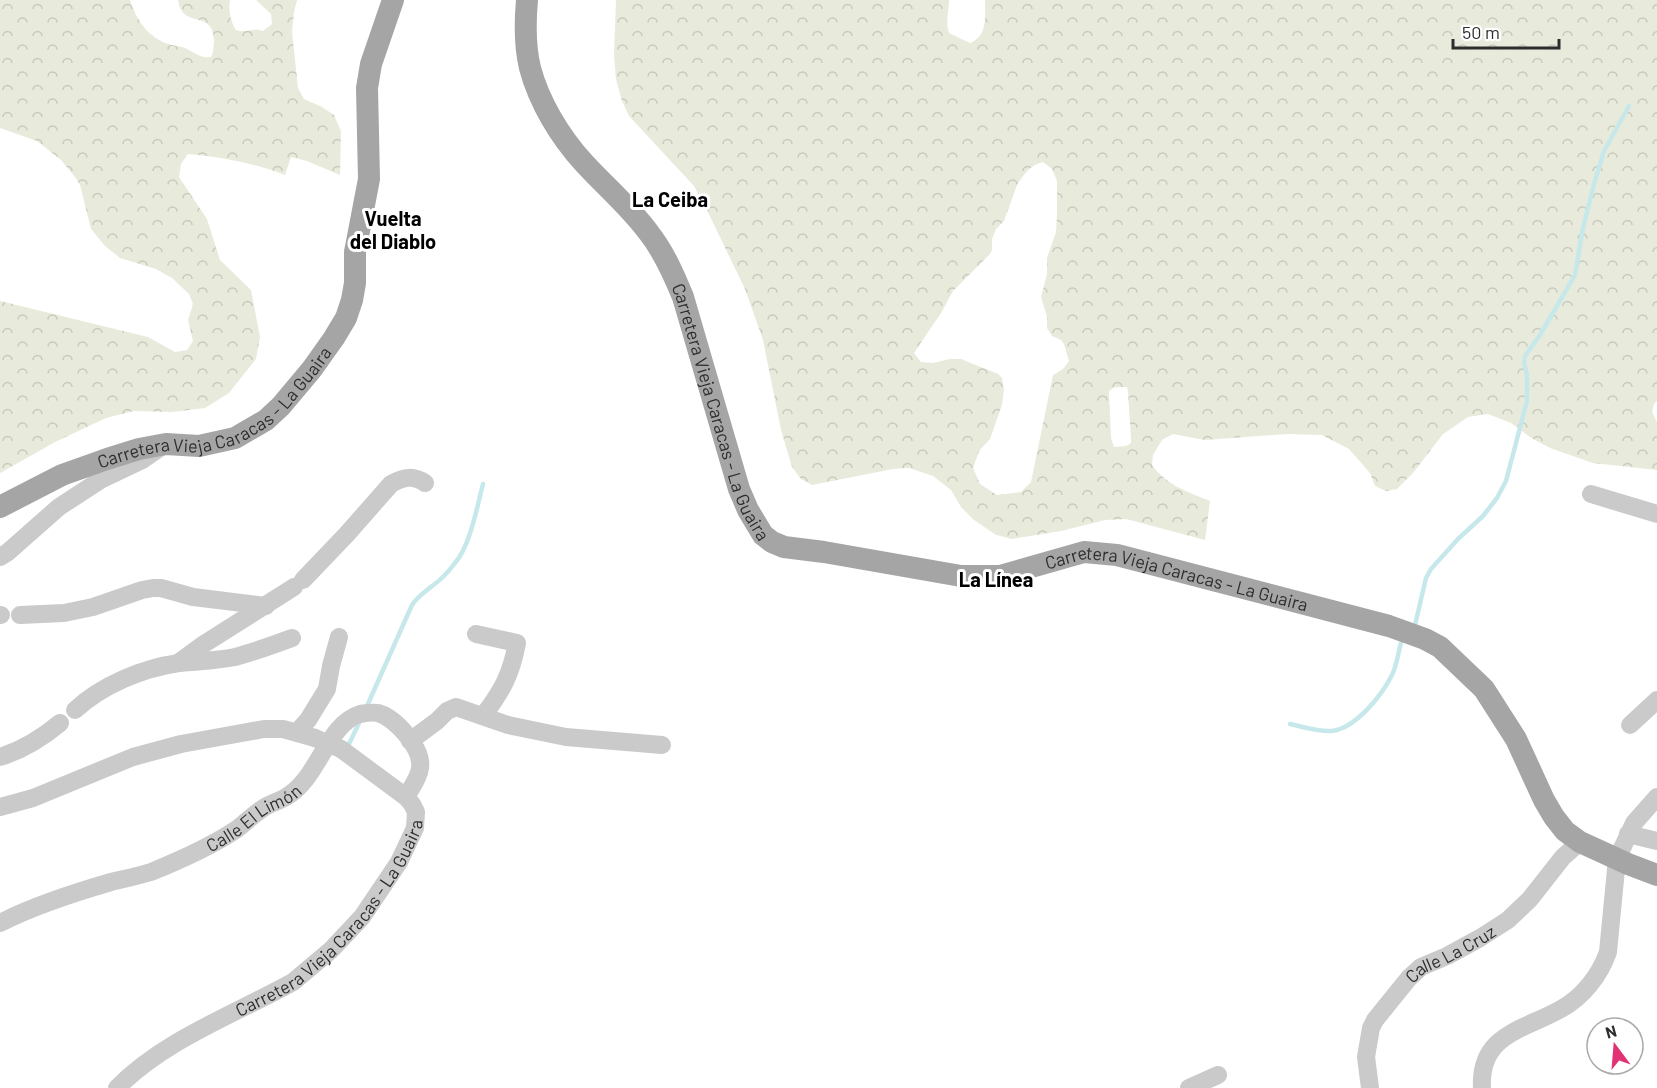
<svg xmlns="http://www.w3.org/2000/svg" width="1657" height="1088" font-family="Barlow,sans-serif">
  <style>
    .forest { fill: url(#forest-crowns); fill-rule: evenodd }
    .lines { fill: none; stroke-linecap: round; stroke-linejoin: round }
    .stream { stroke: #c7e8ea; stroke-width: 4.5 }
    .minor { stroke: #cacaca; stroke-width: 18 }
    .major { stroke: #a5a5a5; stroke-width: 22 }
    .minor-bridge { stroke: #cacaca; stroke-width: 18 }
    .labels { text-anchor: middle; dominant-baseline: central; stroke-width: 6; stroke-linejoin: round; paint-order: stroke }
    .street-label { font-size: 18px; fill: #2d2d2d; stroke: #fff }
    .neighbourhood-label { font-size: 20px; font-weight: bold; fill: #000; stroke: #fff }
  </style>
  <defs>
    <pattern id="forest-crowns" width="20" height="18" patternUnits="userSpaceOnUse" patternTransform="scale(1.5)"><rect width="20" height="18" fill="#e8ebdb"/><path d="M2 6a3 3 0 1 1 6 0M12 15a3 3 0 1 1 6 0" fill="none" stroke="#c7cabc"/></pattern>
  </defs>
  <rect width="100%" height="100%" fill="#fff"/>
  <g class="forest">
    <path d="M0 0H130C137 21 148 38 171 45 175 46 180 46 185 48 194 52 201 59 211 57 214 51 213 49 214 43 215 7 182 31 178 0H230C228 10 231 22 236 30 245 34 253 27 263 31L272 24 271 14 256 0H297L294 12 292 32 298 88 304 99 322 107 334 115 341 131 340 175 307 161 291 157 285 175C255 163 221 157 188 154L181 164 179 177 207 219 220 260 251 290 260 337 256 359 229 393 205 408 172 412 134 411 106 418 57 441 0 473V301L148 337 175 352 187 350 193 341 188 320 193 304 189 294 172 278 156 269 120 258 105 246 91 229 80 185 75 177 61 160 37 141 0 128Z"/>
    <path d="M616 0H949C949 12 945 22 949 33L970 43C988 36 985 16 985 0H1657V401L1654 404 1652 412 1657 422V470L1593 463 1550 448 1533 439 1511 423 1488 414 1468 417 1443 434 1413 473 1397 489 1386 491 1375 486 1370 473 1349 449 1322 435 1287 434 1205 440 1173 434 1162 440 1153 455 1152 465C1166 485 1188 492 1210 501L1205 540 1126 519 1105 520 1061 531 1012 539 996 535 974 520 961 507 951 490 933 476 909 468 893 469 812 485 801 479 792 467 781 430 763 340 745 289 704 204 694 186 629 116 622 101 616 79 614 55ZM1043 162 1052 169 1057 181V214L1056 232 1047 258V274L1041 297 1047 317V328L1052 336 1061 340 1064 344 1069 361 1063 369 1053 375 1031 482 1021 492 997 495 980 484 973 468 979 451 990 439 1002 405 1004 389 1002 378 998 374 961 359H950L933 363 921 362 914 353 941 313 953 291 990 254 992 250V239L996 229 1004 221 1017 185C1024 174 1030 165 1043 162ZM1118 387H1127L1128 392 1131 439V443L1126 446 1114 447 1111 438 1109 391 1113 388Z"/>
  </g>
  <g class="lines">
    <g class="stream">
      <polyline points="1415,625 1426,578 1431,569 1458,539 1483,516 1497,498 1506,481 1527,401 1527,375 1524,363 1525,356 1540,335 1575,275 1583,228 1594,184 1604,151 1629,106"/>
      <path d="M367 706 412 605C418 596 424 593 432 586 441 580 449 571 455 563 470 546 477 507 483 484"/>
      <path d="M1290 724C1303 727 1318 732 1332 731 1356 728 1382 695 1392 675 1397 665 1398 653 1401 643"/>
      <polyline points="349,744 359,723"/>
    </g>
    <g class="minor">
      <polyline points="1591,494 1657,514"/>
      <polyline points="0,557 8,552 59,507 102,479 142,460 161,447"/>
      <path d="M303 580 347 534 391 484C403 477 413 475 425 483"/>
      <polyline points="0,615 1,615"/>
      <polyline points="20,615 64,613 93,607 142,590 153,588 161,588 193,597 266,606"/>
      <path d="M476 634 517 643C511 675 502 691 483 716"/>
      <polyline points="178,663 204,644 294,587"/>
      <path d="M75 710C102 685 143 668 179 663 198 661 216 661 235 657 254 652 273 645 292 638"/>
      <polyline points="1630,725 1657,700"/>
      <polyline points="297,732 308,720 327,689 331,666 339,637"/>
      <polyline points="410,741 437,721 447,711 456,707 508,725 566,737 662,745"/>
      <path d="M0 757C23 750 42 738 60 723"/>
      <polyline points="0,807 33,798 133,757 181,744 264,729 283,729 315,738"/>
      <polyline points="1628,834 1657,841"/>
      <path id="s1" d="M0 923C35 905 73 893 111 882 124 879 138 876 151 872 178 861 212 846 237 829 246 822 255 813 265 807 272 803 279 801 286 797 319 778 327 724 360 714 366 713 373 712 378 713 396 718 423 749 420 768 419 778 411 788 406 797"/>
      <path id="s2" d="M117 1088C164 1040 235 1014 293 982L331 950 362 917 399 862 415 828 416 812 412 804 406 797 341 749"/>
      <polyline points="1189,1088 1218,1075"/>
      <path id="s3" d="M1370 1088 1366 1057 1371 1028 1375 1020 1409 978 1421 967 1447 956 1480 938 1508 920 1530 899 1563 857 1580 842"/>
      <path d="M1482 1088C1479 1034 1524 1030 1561 1009 1583 997 1600 975 1608 952L1617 859 1634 823 1657 797"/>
    </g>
    <g class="major">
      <path id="s4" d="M527 0C525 22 525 47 530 68 539 102 560 137 584 163 605 186 630 207 649 233 664 252 674 275 683 297L739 489 748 510 763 535 772 542 784 547 824 552 961 576H1000L1084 552 1117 555 1389 626 1425 639 1440 647 1484 689 1516 739 1544 800 1554 817 1565 831 1580 842 1602 852 1628 864 1657 875"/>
      <path id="s5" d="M0 507 62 475 107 459 139 449 166 444 199 446 235 438 266 420 281 406 312 369 334 338 346 318 352 300 355 283V252L369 179 367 88 371 64 393 0"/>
    </g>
    <polyline class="minor-bridge" points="315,738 341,749"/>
  </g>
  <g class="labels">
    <g class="street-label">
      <text stroke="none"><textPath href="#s5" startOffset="243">Carretera Vieja Caracas - La Guaira</textPath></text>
      <text stroke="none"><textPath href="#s4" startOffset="468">Carretera Vieja Caracas - La Guaira</textPath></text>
      <text stroke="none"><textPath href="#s4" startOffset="1024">Carretera Vieja Caracas - La Guaira</textPath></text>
      <text stroke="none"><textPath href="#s1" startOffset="276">Calle El Limón</textPath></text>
      <text stroke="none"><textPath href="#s2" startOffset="278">Carretera Vieja Caracas - La Guaira</textPath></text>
      <text stroke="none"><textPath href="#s3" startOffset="172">Calle La Cruz</textPath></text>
    </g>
    <g class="neighbourhood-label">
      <text x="670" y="199">La Ceiba</text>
      <text x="393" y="218">Vuelta<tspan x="393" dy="23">del Diablo</tspan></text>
      <text x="996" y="579">La Línea</text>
    </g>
  </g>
  <g transform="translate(1615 1046) rotate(344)"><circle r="28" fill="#ffffff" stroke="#ababab" stroke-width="1.5"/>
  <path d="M0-4.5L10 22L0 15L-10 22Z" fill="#e13275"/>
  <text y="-9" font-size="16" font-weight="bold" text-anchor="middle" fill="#2d2d2d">N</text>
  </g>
  <path d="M1453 39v9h106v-9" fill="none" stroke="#2d2d2d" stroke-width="3"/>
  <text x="1462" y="39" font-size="18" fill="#2d2d2d" stroke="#ffffff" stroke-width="4.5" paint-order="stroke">50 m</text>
</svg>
